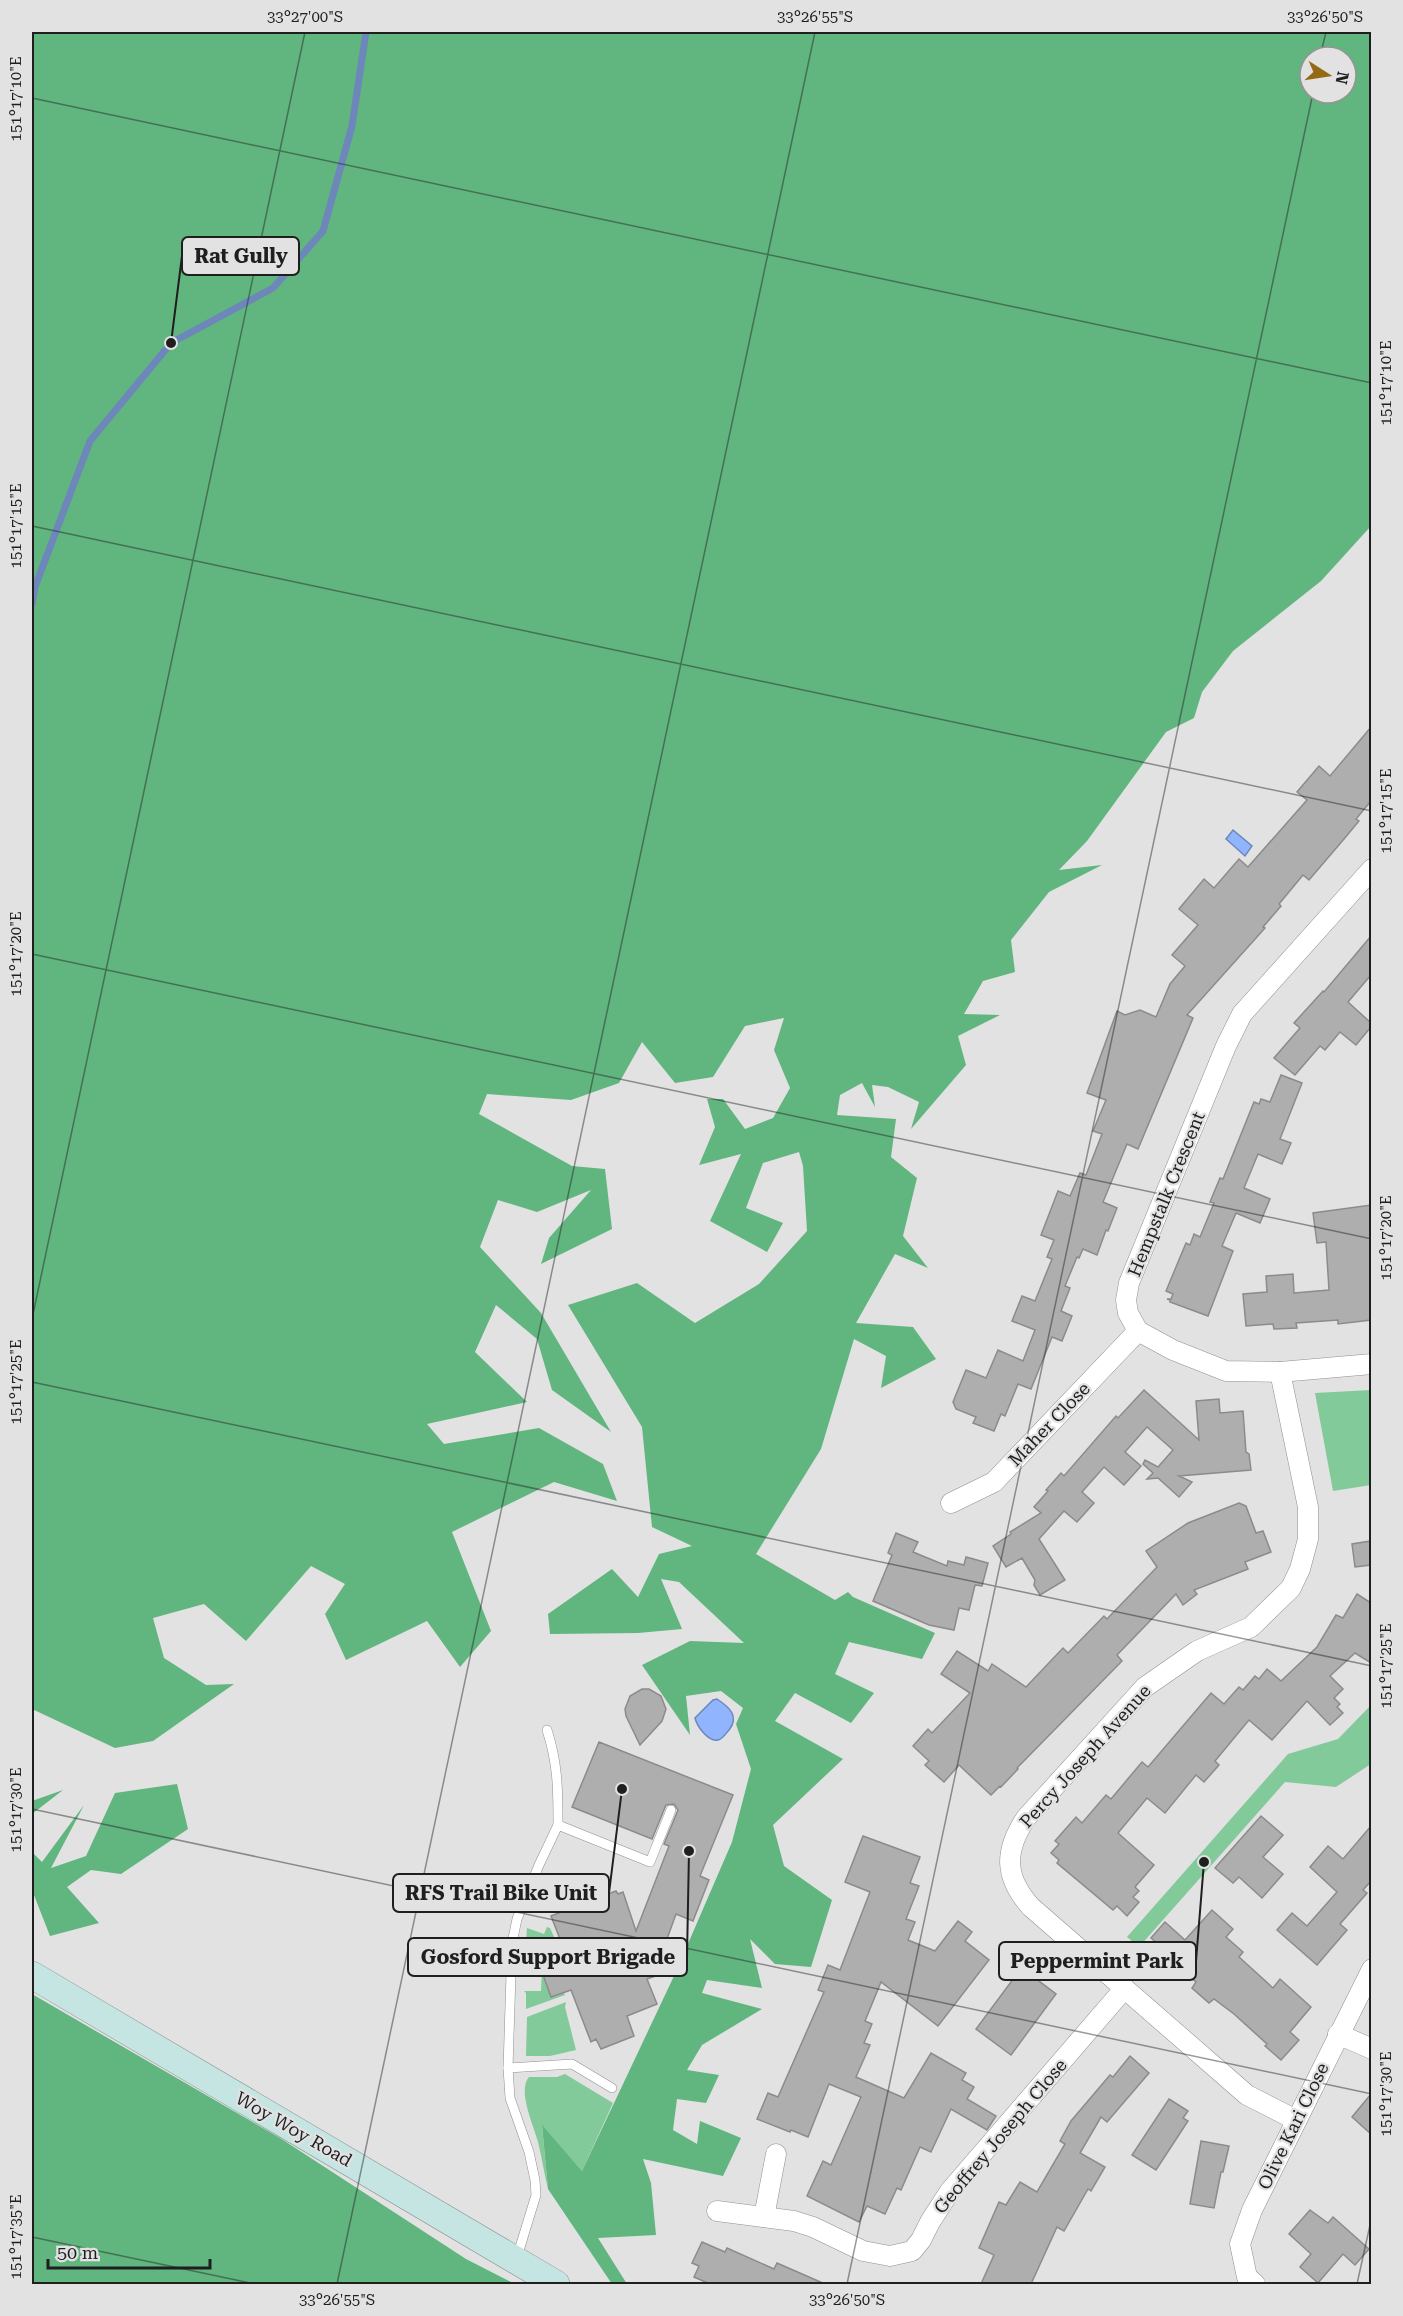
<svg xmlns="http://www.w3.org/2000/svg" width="1403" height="2316" font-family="'Roboto Serif',serif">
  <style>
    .green { fill: #82ca9a }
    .forest { fill: #61b57f; fill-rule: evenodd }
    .water { fill: #90b4fe; stroke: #6e87bb; stroke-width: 1.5 }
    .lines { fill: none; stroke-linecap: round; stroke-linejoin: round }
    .stream { stroke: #6e87bb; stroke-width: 7 }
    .building { fill: #afaeaf; stroke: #8c8b8c; stroke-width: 1.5 }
    .service-casing { stroke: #909091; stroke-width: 10 }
    .minor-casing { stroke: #909091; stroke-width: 21 }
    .secondary-casing { stroke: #909091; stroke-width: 28 }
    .service { stroke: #fff; stroke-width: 9 }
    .minor { stroke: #fff; stroke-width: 20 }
    .secondary { stroke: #c4e5e1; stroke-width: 27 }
    .ticks { fill: none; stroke: #1f1f1f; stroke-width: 1.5; stroke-opacity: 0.45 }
    .labels { text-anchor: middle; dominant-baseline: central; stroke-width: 4.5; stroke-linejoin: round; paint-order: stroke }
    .street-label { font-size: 18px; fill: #1f1f1f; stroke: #e2e2e3 }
    .leader { fill: none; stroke: #1f1f1f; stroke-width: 2 }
    .callout-dot { fill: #1f1f1f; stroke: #e2e2e3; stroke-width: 2 }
    .callout { fill: #e2e2e3; stroke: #1f1f1f; stroke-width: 2 }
    .callout-label { font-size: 20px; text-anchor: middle; font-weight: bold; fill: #1f1f1f }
    .neatline { fill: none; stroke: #1f1f1f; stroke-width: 2 }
    .ticks-label { font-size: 15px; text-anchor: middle; fill: #1f1f1f }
  </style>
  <rect width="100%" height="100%" fill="#e2e2e3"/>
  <g class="green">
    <polygon points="1371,1390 1371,1485 1333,1491 1315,1393"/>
    <polygon points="1371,1705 1371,1764 1336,1787 1285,1782 1139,1947 1127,1937 1288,1754 1338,1739"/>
    <polygon points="547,1927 550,1928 554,1937 548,1940 557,1966 542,1972 551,1997 564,1993 565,1995 526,2009 526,1993 524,1991 541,1991 543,1943 526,1942 527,1928 544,1934"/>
    <polygon points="566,2002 565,2007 576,2050 550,2056 526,2056 527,2017"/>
    <path d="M565 2074 613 2103 582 2171 542 2126 548 2189C544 2173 542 2158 538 2142 534 2126 517 2091 529 2077H557Z"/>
  </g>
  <g class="forest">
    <path d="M32 32H1371V526L1321 581 1233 651 1202 692 1194 718 1166 732 1087 841 1059 870 1102 865 1049 892 1011 940 1015 972 983 981 964 1014 1000 1015 958 1036 966 1065 911 1129 919 1102 888 1087 872 1085 875 1107 862 1083 840 1095 837 1115 896 1119 891 1157 917 1178 903 1236 928 1268 895 1254 856 1323 913 1327 936 1359 881 1388 886 1356 854 1339 821 1449 756 1554 835 1600 848 1592 853 1597 935 1633 922 1659 849 1642 835 1674 874 1693 851 1723 795 1693 775 1721 843 1759 773 1825 784 1866 832 1900 811 1967 775 1964 750 1939 762 1988 707 1980 702 1993 762 2009 702 2045 687 2070 719 2075 706 2103 677 2099 673 2130 697 2144 700 2121 741 2138 723 2176 643 2159 651 2183 656 2235 598 2238 627 2284H612L548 2189 542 2125 582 2171 674 1976 732 1842 751 1769 736 1724 743 1708 721 1691 686 1696 690 1735 642 1665 690 1641 744 1643 679 1582 661 1579 682 1629 638 1633 550 1634 548 1614 612 1569 638 1597 659 1554 692 1546 652 1527 642 1427 568 1305 637 1283 695 1323 759 1284 807 1231 803 1166 799 1152 763 1163 746 1208 783 1223 767 1252 710 1221 741 1154 699 1165 715 1127 707 1099H723L745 1129 773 1118 790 1088 774 1050 784 1018 745 1026 713 1077 675 1083 642 1042 619 1083 571 1100 487 1094 479 1114 572 1166 605 1169 612 1229 541 1264 549 1238 591 1190 537 1212 498 1200 480 1247 541 1313 611 1432 552 1390 537 1339 496 1305 475 1352 527 1402 427 1424 444 1444 539 1428 603 1464 617 1501 554 1482 452 1532 491 1631 460 1667 427 1621 346 1660 325 1614 345 1584 311 1566 246 1641 204 1604 153 1618 164 1658 206 1685 234 1684 153 1741 115 1748 32 1709ZM1310 57H1346V93H1310Z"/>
    <polygon points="177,1784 188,1829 121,1874 91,1870 67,1887 99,1923 50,1936 32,1890 32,1852 42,1862 84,1805 51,1868 86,1856 115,1793"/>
    <polygon points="63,1790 32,1814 32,1801"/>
    <polygon points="32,1994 280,2138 466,2259 515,2284 32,2284"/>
  </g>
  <g class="water">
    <polygon points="1233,830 1252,846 1245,856 1226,839"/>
    <path d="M717 1699C729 1707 740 1716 729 1730 726 1733 723 1739 718 1740 708 1742 697 1726 695 1718L713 1700Z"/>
  </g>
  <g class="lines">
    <polyline class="stream" points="32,604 35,587 90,441 171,343 273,288 323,231 352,126 366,32"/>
  </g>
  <g class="building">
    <polygon points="1371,727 1371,801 1356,819 1359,821 1344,839 1309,880 1303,875 1279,904 1281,906 1263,927 1265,928 1187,1015 1193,1018 1138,1149 1127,1144 1103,1202 1117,1208 1108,1231 1106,1230 1097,1255 1083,1249 1079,1258 1077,1257 1065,1286 1070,1288 1061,1311 1072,1316 1062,1341 1052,1337 1031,1389 1018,1384 1005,1416 1001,1414 994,1431 973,1423 976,1417 956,1409 953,1402 966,1370 986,1378 998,1350 1023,1361 1035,1330 1012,1321 1022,1296 1035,1301 1052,1259 1047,1257 1054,1240 1041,1235 1058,1191 1070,1196 1080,1173 1086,1175 1102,1134 1093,1131 1106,1100 1087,1093 1117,1011 1125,1015 1140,1010 1156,1017 1170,984 1185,966 1172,955 1198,925 1179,909 1204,879 1214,888 1239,859 1248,867 1307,800 1297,792 1319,766 1330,776"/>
    <polygon points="1371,936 1371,975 1348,1002 1371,1023 1371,1027 1356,1045 1340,1032 1325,1050 1320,1046 1295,1075 1274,1058 1300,1028 1294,1023 1323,991 1324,992"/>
    <polygon points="1281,1075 1302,1083 1280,1139 1291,1143 1282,1164 1258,1154 1244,1188 1270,1199 1260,1223 1236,1213 1222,1246 1233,1251 1208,1316 1170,1302 1170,1300 1167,1299 1171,1299 1173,1294 1166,1291 1186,1243 1190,1245 1194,1234 1200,1237 1214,1203 1210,1202 1220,1178 1223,1179 1254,1102 1259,1104 1261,1099 1270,1102"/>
    <polygon points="1371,1205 1371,1320 1338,1324 1338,1320 1296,1323 1297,1328 1274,1329 1273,1324 1246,1326 1243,1294 1267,1292 1266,1276 1293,1274 1294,1293 1329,1290 1326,1242 1317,1243 1313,1213"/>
    <polygon points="1144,1390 1199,1440 1196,1401 1219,1399 1220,1413 1243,1411 1246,1452 1249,1454 1251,1470 1179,1476 1192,1482 1179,1497 1158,1478 1147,1479 1153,1473 1143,1464 1145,1460 1158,1467 1173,1450 1147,1427 1125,1452 1141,1466 1124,1485 1104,1467 1082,1492 1094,1503 1077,1522 1064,1511 1039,1539 1065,1580 1040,1595 1034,1585 1035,1580 1022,1558 1006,1567 993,1546 1011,1534 1010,1532 1041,1513 1034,1507 1048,1491 1046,1490 1061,1473 1064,1476 1116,1416 1118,1418"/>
    <polygon points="1239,1503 1246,1506 1256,1533 1263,1531 1271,1552 1245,1562 1248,1569 1194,1590 1197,1594 1183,1605 1176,1594 1117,1655 1122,1661 1017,1768 1018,1769 1001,1787 1000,1786 991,1795 959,1765 944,1782 925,1765 929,1761 913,1746 928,1729 932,1733 970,1693 941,1674 957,1651 988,1671 992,1664 1026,1687 1063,1648 1068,1653 1104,1616 1107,1619 1157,1567 1146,1551 1188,1523"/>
    <polygon points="896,1533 918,1542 913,1552 947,1566 948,1561 964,1565 966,1557 988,1563 982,1586 975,1585 969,1610 959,1608 954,1630 929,1625 873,1601 892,1555 888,1553"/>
    <polygon points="1371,1541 1371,1565 1355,1567 1352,1544"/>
    <polygon points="1357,1594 1371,1603 1371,1663 1355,1653 1330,1676 1343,1689 1334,1698 1340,1704 1337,1707 1343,1713 1330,1725 1307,1701 1272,1740 1249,1720 1215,1761 1219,1765 1204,1782 1196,1775 1165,1813 1147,1798 1118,1833 1154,1865 1135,1887 1139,1891 1133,1897 1139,1902 1127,1916 1117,1906 1113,1910 1057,1863 1059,1860 1051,1853 1059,1844 1055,1841 1076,1817 1082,1823 1106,1795 1111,1799 1142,1762 1148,1767 1211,1693 1224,1704 1239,1687 1243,1690 1255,1676 1259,1679 1267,1669 1281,1681 1317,1647 1336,1615 1343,1618"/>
    <polygon points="642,1689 649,1689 661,1696 666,1709 662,1721 640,1745 626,1716 625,1709 630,1696"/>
    <polygon points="599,1742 733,1795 700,1876 709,1880 693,1921 676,1914 663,1950 670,1971 647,1979 657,2004 627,2016 634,2036 601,2049 596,2039 591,2042 571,1990 551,1997 542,1972 561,1964 553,1942 560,1939 551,1916 616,1891 618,1894 623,1892 636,1931 669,1846 664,1844 678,1810 674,1804 666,1805 652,1839 572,1807"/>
    <polygon points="1261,1816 1283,1835 1263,1857 1283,1874 1262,1898 1239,1877 1233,1883 1215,1868"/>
    <polygon points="1371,1826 1371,1881 1363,1890 1367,1893 1340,1924 1347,1930 1317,1965 1277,1930 1292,1913 1307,1926 1337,1892 1310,1867 1328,1846 1343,1859"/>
    <polygon points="863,1836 920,1857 910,1883 919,1886 906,1919 915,1922 908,1940 935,1951 958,1921 972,1932 965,1941 989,1960 938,2026 881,1982 865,2021 872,2024 864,2043 870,2045 856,2077 904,2098 931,2053 966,2073 962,2080 974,2087 967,2099 996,2116 987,2130 951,2109 931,2152 920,2147 901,2190 897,2188 885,2214 867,2206 859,2222 807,2196 823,2161 831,2165 861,2097 829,2084 808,2137 791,2130 790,2132 757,2119 768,2093 778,2097 824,1992 818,1990 828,1965 840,1970 870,1892 845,1882"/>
    <polygon points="1212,1910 1233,1929 1226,1937 1243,1952 1239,1957 1273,1988 1280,1979 1311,2007 1290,2032 1299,2040 1281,2060 1265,2046 1267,2044 1234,2014 1214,1999 1209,2003 1192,1988 1196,1982 1171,1961 1174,1958 1151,1938 1165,1922 1185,1940"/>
    <polygon points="1028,1959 1046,1972 1039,1981 1056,1994 1011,2055 976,2029"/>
    <polygon points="1130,2056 1149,2073 1107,2122 1101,2117 1080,2153 1105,2167 1091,2191 1088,2189 1064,2231 1057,2227 1031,2284 981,2284 994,2255 979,2248 999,2202 1006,2205 1020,2182 1037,2192 1065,2144 1060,2141 1071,2121 1110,2075 1113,2077"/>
    <polygon points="1371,2094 1371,2134 1352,2117"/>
    <polygon points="1169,2099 1188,2111 1183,2118 1188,2121 1156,2170 1132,2155"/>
    <polygon points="1201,2141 1229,2146 1223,2172 1221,2172 1214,2208 1190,2204"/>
    <polygon points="1310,2210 1328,2223 1333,2217 1369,2249 1355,2265 1343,2254 1318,2283 1300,2267 1311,2254 1289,2234"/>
    <polygon points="702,2242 725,2252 727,2248 774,2269 777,2263 825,2284 710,2284 694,2277 699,2266 692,2263"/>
  </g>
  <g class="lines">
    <g class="service-casing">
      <g id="service">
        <path d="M547 1730C558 1764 558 1790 558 1825"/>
        <polyline points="508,2068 572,2064 612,2088"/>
        <polyline points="517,2257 536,2195 535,2180 529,2152 510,2098 508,2068 512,1943 517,1919 539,1865 558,1825 650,1862 671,1810"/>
      </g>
    </g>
    <g class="minor-casing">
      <g id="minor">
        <polyline points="1372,869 1242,1014 1226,1046 1129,1283 1126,1300 1128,1313 1138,1331 1173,1350 1226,1371 1280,1372 1372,1364"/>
        <path d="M1280 1372 1308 1507V1539L1300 1569 1291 1588 1251 1627 1197 1651 1145 1687 1026 1818C1004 1851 1004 1877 1031 1907L1247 2095 1296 2120"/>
        <polyline points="951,1503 994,1482 1138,1331"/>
        <polyline points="1338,2034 1372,2049"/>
        <polyline points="717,2211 794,2221 813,2227 863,2251 890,2256 912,2251 921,2240 930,2222 950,2191 1124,1989"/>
        <polyline points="764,2217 776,2154"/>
        <polyline points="1255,2284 1247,2277 1240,2244 1252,2210 1372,1969"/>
      </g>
    </g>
    <g class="secondary-casing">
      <polyline id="secondary" points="32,1975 556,2284"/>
    </g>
    <use href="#service" class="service"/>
    <use href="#minor" class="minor"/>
    <use href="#secondary" class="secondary"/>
  </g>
  <path class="ticks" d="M1320 57 1326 32M32 98 1372 383M32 526 1372 811M32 954 1372 1239M32 1319 305 32M32 1382 1372 1666M32 1809 1372 2094M32 2237 255 2284M337 2284 815 32M847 2284 1313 93M1357 2284 1372 2216"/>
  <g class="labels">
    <g class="street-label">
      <text transform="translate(1166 1194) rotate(-68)">Hempstalk Crescent</text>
      <text transform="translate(1049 1424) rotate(-46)">Maher Close</text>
      <text transform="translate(1085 1756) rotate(-48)">Percy Joseph Avenue</text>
      <text transform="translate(1293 2126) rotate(-64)">Olive Kari Close</text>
      <text transform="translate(294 2129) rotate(30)">Woy Woy Road</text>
      <text transform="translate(1000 2136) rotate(-50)">Geoffrey Joseph Close</text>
    </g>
  </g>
  <path class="leader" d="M171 343L182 256M622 1789L609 1893M689 1851L687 1957M1204 1862L1196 1961"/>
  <g class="callout-dot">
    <circle cx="171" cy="343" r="6"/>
    <circle cx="622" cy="1789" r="6"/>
    <circle cx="689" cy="1851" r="6"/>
    <circle cx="1204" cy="1862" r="6"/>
  </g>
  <g class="callout">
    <rect x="182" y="237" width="117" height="38" rx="6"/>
    <rect x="393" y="1874" width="216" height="38" rx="6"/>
    <rect x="408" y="1938" width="279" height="38" rx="6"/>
    <rect x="999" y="1942" width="197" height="38" rx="6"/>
  </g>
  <g class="callout-label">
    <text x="241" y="263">Rat Gully</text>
    <text x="501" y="1900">RFS Trail Bike Unit</text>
    <text x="548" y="1964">Gosford Support Brigade</text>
    <text x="1097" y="1968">Peppermint Park</text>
  </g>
  <rect width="1403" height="2316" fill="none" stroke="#e2e2e3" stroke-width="66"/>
  <g transform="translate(1328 75) rotate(102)"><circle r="28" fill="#e2e2e3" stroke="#949495" stroke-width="1.5"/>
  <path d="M0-4.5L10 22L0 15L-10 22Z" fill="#946a14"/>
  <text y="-9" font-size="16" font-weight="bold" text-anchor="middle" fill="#1f1f1f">N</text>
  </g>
  <path d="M48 2259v9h162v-9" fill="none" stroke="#1f1f1f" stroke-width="3"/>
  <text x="57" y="2259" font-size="18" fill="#1f1f1f" stroke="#e2e2e3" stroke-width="4.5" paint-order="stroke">50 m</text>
  <rect x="33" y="33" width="1337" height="2250" class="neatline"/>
  <g class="ticks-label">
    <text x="305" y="22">33°27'00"S</text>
    <text x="815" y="22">33°26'55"S</text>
    <text x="1325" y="22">33°26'50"S</text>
    <text transform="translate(16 99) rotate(-90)" y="5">151°17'10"E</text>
    <text transform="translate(1386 383) rotate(-90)" y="5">151°17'10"E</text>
    <text transform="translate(16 526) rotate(-90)" y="5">151°17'15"E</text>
    <text transform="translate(1386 811) rotate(-90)" y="5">151°17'15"E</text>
    <text transform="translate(16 954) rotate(-90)" y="5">151°17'20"E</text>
    <text transform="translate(1386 1238) rotate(-90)" y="5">151°17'20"E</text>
    <text transform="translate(16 1382) rotate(-90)" y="5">151°17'25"E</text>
    <text transform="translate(1386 1666) rotate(-90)" y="5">151°17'25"E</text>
    <text transform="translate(16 1810) rotate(-90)" y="5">151°17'30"E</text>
    <text transform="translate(1386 2094) rotate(-90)" y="5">151°17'30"E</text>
    <text transform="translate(16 2237) rotate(-90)" y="5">151°17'35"E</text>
    <text x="337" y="2305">33°26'55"S</text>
    <text x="847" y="2305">33°26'50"S</text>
  </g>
</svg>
